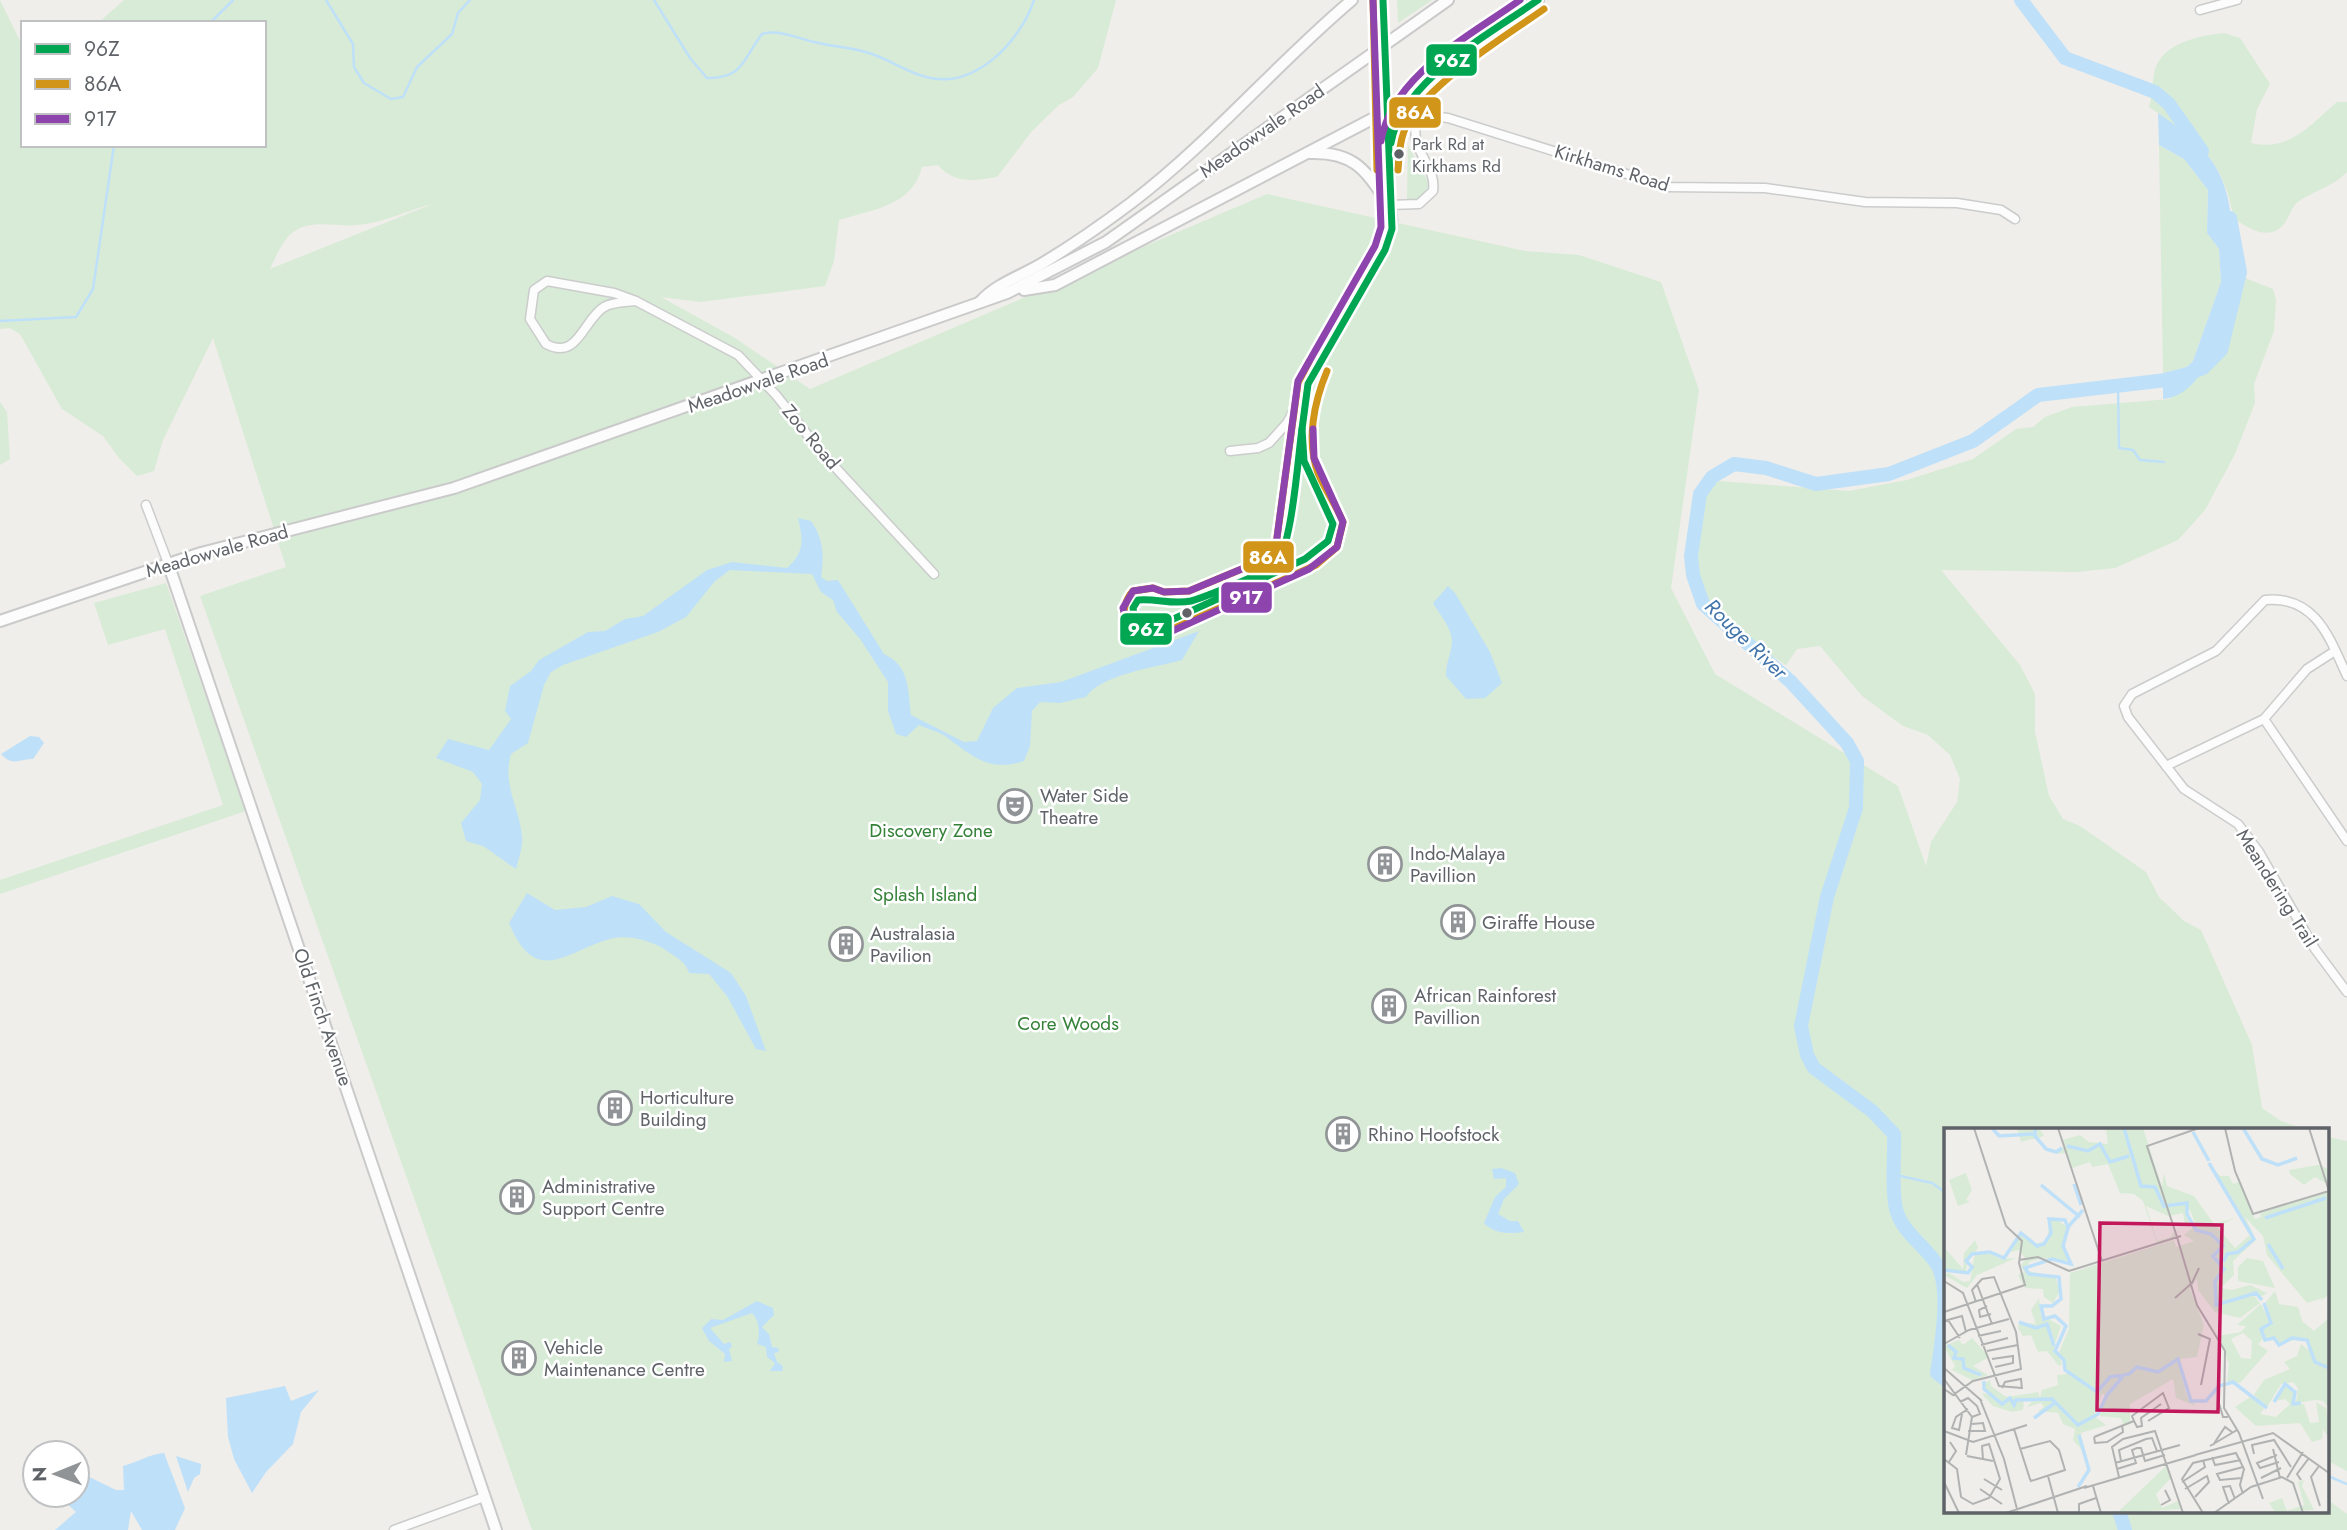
<svg xmlns="http://www.w3.org/2000/svg" width="2347" height="1530" font-family="Jost,sans-serif">
  <style>
    .green { fill: #d8ebd6; fill-rule: evenodd }
    .water { fill: #bfe0f9 }
    .lines { fill: none; stroke-linecap: round; stroke-linejoin: round }
    .stream { stroke: #bfe0f9; stroke-width: 2.5 }
    .river { stroke: #bfe0f9; stroke-width: 14 }
    .street-casing { stroke: #cbcccc; stroke-width: 11 }
    .secondary-casing { stroke: #cacacb; stroke-width: 14 }
    .street { stroke: #fdfcfc; stroke-width: 8 }
    .secondary { stroke: #fdfcfc; stroke-width: 10 }
    .street-bridge-casing { stroke: #cbcccc; stroke-width: 11; stroke-linecap: butt }
    .street-bridge { stroke: #fdfcfc; stroke-width: 8 }
    .bus-1-casing { stroke: #fff; stroke-width: 12 }
    .bus-2-casing { stroke: #fff; stroke-width: 12 }
    .bus-3-casing { stroke: #fff; stroke-width: 12 }
    .bus-1 { stroke: #00a651; stroke-width: 7 }
    .bus-2 { stroke: #d1951a; stroke-width: 7 }
    .bus-3 { stroke: #8e44ad; stroke-width: 7 }
    .bus-dot { fill: #5f6368; stroke: #fff; stroke-width: 2.5 }
    .labels { text-anchor: middle; dominant-baseline: central; stroke-width: 5; stroke-linejoin: round; paint-order: stroke }
    .bus-label { font-size: 17px; fill: #5f6368; stroke: #fff; text-anchor: start }
    .street-label { font-size: 19px; fill: #5f6368; stroke: #fff }
    .poi-label { font-size: 19px; fill: #5f6368; stroke: #fff; text-anchor: start }
    .park-label { font-size: 19px; fill: #348238; stroke: #fff }
    .water-label { font-size: 21px; font-style: italic; fill: #4174aa; stroke: #fff }
    .inset-river { fill: none; stroke: #bfe0f9; stroke-width: 3.5 }
    .inset-road { fill: none; stroke: #b1b2b2; stroke-width: 2 }
    .view { fill: #c2185b; fill-opacity: 0.15; stroke: #c2185b; stroke-width: 3.5 }
    .inset-edge { fill: none; stroke: #5f6368; stroke-width: 3.5 }
    .line-badge { stroke: #fff; stroke-width: 2.5 }
    .badge-label { font-size: 19px; text-anchor: middle; font-weight: bold; fill: #fff }
  </style>
  <rect width="100%" height="100%" fill="#efeeea"/>
  <g class="green">
    <path d="M0 0 23 47V145H264V23H98L124 0H1116L1098 68 1073 97 1059 105 1032 131 997 177C974 181 954 184 938 165L922 167C912 206 874 209 839 220L834 261 825 286 701 302 661 297 735 338 810 389 1267 194 1525 251 1579 255 1661 282 1699 390 1671 588 1715 674 1898 786 1926 866 1931 842 1957 802 1960 779 1950 755 1928 735 1903 726 1862 696 1820 646 1797 649 1786 665C1761 649 1730 634 1709 612 1684 586 1694 529 1696 496L1700 489 1720 481 1849 491 1907 480 1973 459 2016 429 2033 427 2045 417 2072 407 2170 399 2240 285V276L2273 289 2276 300 2274 331 2254 384 2255 403 2235 454 2205 510 2178 540 2115 568 2077 572 1941 570 2020 665 2035 694V732L2049 796 2063 819 2080 826 2146 872 2159 897 2184 921 2201 930 2252 1045 2262 1108 2281 1121 2303 1129H1946V1511H2328V1500L2347 1514V1530H532L200 596 286 567 213 338 163 440 154 471 137 476 119 458 103 436 62 409 20 334 10 328 0 329ZM436 203H435L270 269C276 256 284 236 298 229 316 220 338 227 357 225 385 223 410 209 436 203Z"/>
    <polygon points="1397,0 1432,0 1398,23"/>
    <path d="M2224 33 2240 38 2270 84 2257 109 2251 143C2289 152 2309 126 2337 102H2347V172C2333 187 2315 190 2299 201 2290 208 2290 217 2284 224 2269 242 2249 228 2234 219 2223 157 2197 140 2149 107 2153 94 2152 81 2155 69 2164 42 2200 36 2224 33Z"/>
    <polygon points="1408,145 1429,184 1427,192 1416,200 1407,199"/>
    <polygon points="2159,145 2184,159 2208,190 2207,233 2219,249 2221,282 2193,361 2187,367 2163,373"/>
    <polygon points="0,402 7,412 10,459 0,465"/>
    <polygon points="166,583 246,811 0,894 0,880 223,805 165,629 108,645 94,603"/>
    <polygon points="2328,1137 2347,1141 2347,1471 2328,1461"/>
  </g>
  <g class="water">
    <path d="M2158 113C2214 151 2231 175 2233 244 2234 256 2240 268 2240 280 2241 306 2224 332 2212 355 2203 373 2186 398 2163 399V373L2187 367 2193 361 2221 282 2219 249 2207 233 2208 190 2184 159 2159 145Z"/>
    <path d="M798 518 811 521C824 539 824 556 821 577L827 581 838 580 884 654C910 666 908 690 911 715L964 742 977 741 993 708 1017 688 1061 682 1199 631 1182 660C1156 667 1100 675 1086 697L1060 703 1040 702 1032 711 1030 746 1024 761C989 773 972 756 945 736 938 731 927 729 919 725L906 737 896 734 888 711V682L860 639 837 612 833 600 821 592 812 574 730 570 715 581 686 617 658 632 563 665 551 672 544 685 528 743 511 754C502 785 519 806 522 836 523 848 519 857 516 869L483 846 466 841 461 823 480 800 482 784 473 772 436 758 448 739 489 750 511 719 505 711 510 686 531 671 539 660 588 632 605 631 625 619 643 616 707 570 732 562 787 568C805 552 803 540 798 518Z"/>
    <path d="M1448 586 1455 593 1490 652 1502 683 1485 698 1466 699 1446 676C1446 664 1449 659 1451 649 1456 632 1441 617 1433 603Z"/>
    <path d="M30 736 39 737 44 743 33 759C18 759 13 767 1 754Z"/>
    <path d="M527 893 555 910 586 907 612 896 639 904 666 932 731 973 746 996 766 1051 756 1049 727 996 709 974 689 973C686 962 676 957 667 951 653 941 628 934 610 939 568 950 536 989 509 923Z"/>
    <path d="M1501 1168 1515 1173 1519 1184 1504 1199 1498 1214 1510 1221H1518L1524 1232C1510 1234 1494 1234 1484 1223L1495 1197 1506 1187V1178L1494 1179 1492 1169Z"/>
    <path d="M757 1301 773 1308 774 1315 762 1327 769 1334 772 1347 778 1348 779 1352 774 1353 777 1362 783 1366 782 1371H770L775 1363 767 1357 766 1347 757 1344C760 1336 760 1321 752 1313L710 1328 724 1344 730 1342 732 1346 729 1349 732 1361 724 1362 725 1354 709 1341 702 1328 711 1319 723 1320Z"/>
    <polygon points="285,1386 291,1401 319,1390 301,1412 293,1444 266,1472 252,1493 234,1459 228,1437 226,1398"/>
    <path d="M164 1453 185 1508 175 1530H142L131 1511 128 1530H55L76 1512 63 1500 65 1495H77V1471L116 1490H124L123 1466C138 1462 149 1454 164 1453Z"/>
    <polygon points="176,1456 201,1464 200,1474 194,1478 188,1492"/>
  </g>
  <g class="lines">
    <g class="stream">
      <polyline points="326,0 353,44 354,67 364,83 391,99 403,97 417,67 452,34 458,13 470,0"/>
      <path d="M654 0 690 58 707 78C743 79 743 59 762 34 780 29 796 38 814 42 833 47 852 47 872 54 890 60 907 72 926 77 975 90 1020 42 1034 0"/>
      <polyline points="210,23 233,0"/>
      <polyline points="0,321 76,317 93,289 114,145"/>
      <polyline points="2118,387 2119,448 2133,450 2140,460 2164,462"/>
      <polyline points="1896,1175 1932,1183 1946,1193"/>
      <polyline points="2328,1476 2347,1484"/>
    </g>
    <g class="river">
      <polyline points="2021,0 2065,58 2155,92 2169,104 2202,151"/>
      <path d="M1946 1380 1937 1373C1941 1346 1951 1291 1938 1266 1926 1246 1902 1233 1896 1209 1891 1187 1895 1157 1894 1134L1872 1111 1814 1068 1807 1055 1801 1026 1827 897 1856 808 1857 761 1847 743 1791 682 1703 604 1693 575 1691 556 1700 494 1712 477 1734 464 1766 468 1816 484 1889 474 1973 441 2038 395 2175 379 2203 368 2221 350 2240 272 2230 218"/>
      <polyline points="2119,1511 2125,1530"/>
    </g>
    <g class="street-casing">
      <g id="street">
        <polyline points="2200,10 2237,0"/>
        <path d="M1389 205 1419 204 1433 191C1437 166 1411 152 1416 126L1432 116 1448 118 1668 187 1765 188 1865 202 1957 203 2001 210 2015 219"/>
        <polyline points="1375,266 1382,217 1389,205"/>
        <path d="M636 301C625 302 612 302 604 307 583 320 578 361 546 344L530 319 534 290 547 281 614 293 636 301 738 355 776 395 822 453 934 574"/>
        <polyline points="1230,451 1258,448 1269,443 1287,423 1341,323 1385,250 1393,220 1387,171 1385,78"/>
        <polyline points="146,505 168,563"/>
        <path d="M2347 676C2330 639 2316 595 2265 600L2216 651 2132 694 2124 706 2128 717 2184 789 2238 824 2259 852 2315 949 2347 992"/>
        <polyline points="2264,719 2347,841"/>
        <polyline points="2166,766 2264,719 2307,669 2335,651"/>
        <polyline points="394,1530 484,1497"/>
      </g>
    </g>
    <g class="secondary-casing">
      <g id="secondary">
        <path d="M1309 153C1355 151 1366 171 1389 205"/>
        <polyline points="1387,171 1399,116 1415,97"/>
        <polyline points="1024,290 1055,285 1374,118 1538,0"/>
        <path d="M980 302C997 283 1020 277 1043 263 1073 245 1103 224 1131 203 1211 142 1275 65 1352 0"/>
        <polyline points="168,563 496,1530"/>
        <polyline points="0,621 201,553 454,488 1007,293 1106,242 1448,0"/>
      </g>
    </g>
    <use href="#street" class="street"/>
    <use href="#secondary" class="secondary"/>
    <g class="street-bridge-casing">
      <polyline id="street-bridge" points="1383,10 1385,78"/>
    </g>
    <use href="#street-bridge" class="street-bridge"/>
    <g class="bus-1-casing">
      <g id="bus-1">
        <path d="M1391 143C1401 81 1490 34 1538 0"/>
        <path d="M1302 429 1304 461 1333 524 1328 541 1305 559 1158 626 1146 629 1136 625 1133 608 1138 600C1156 598 1172 605 1191 601 1202 598 1268 572 1275 565 1292 550 1298 456 1302 429Z"/>
        <polyline points="1302,429 1308,384 1385,250 1392,229 1383,0"/>
      </g>
    </g>
    <g class="bus-2-casing">
      <g id="bus-2">
        <polyline points="1373,0 1377,170"/>
        <path d="M1398 170C1399 155 1400 136 1408 123 1430 82 1506 36 1544 9"/>
        <path d="M1309 362 1298 383 1276 545 1268 558 1189 591 1164 592 1153 588 1133 591C1117 608 1122 642 1150 639L1316 565 1337 547 1343 522C1336 505 1325 490 1318 473 1306 441 1314 402 1327 371"/>
      </g>
    </g>
    <g class="bus-3-casing">
      <g id="bus-3">
        <path d="M1381 141C1392 75 1470 36 1520 0"/>
        <polyline points="1313,429 1314,458 1343,522 1337,547 1309,569 1161,636 1145,639 1129,633 1123,608 1133,591 1153,588 1164,592 1189,591 1268,558 1276,545 1298,381 1375,246 1381,227 1373,0"/>
      </g>
    </g>
    <use href="#bus-1" class="bus-1"/>
    <use href="#bus-2" class="bus-2"/>
    <use href="#bus-3" class="bus-3"/>
  </g>
  <defs>
    <g id="theatre-ring" transform="scale(1.75)"><circle r="9.5" fill="#fff" stroke="#919496" stroke-width="1.5"/><path d="M-5-5.5Q0-4 5-5.5V0Q5 5 0 6Q-5 5-5 0ZM-3.3-2.5H-1v1.5H-3.3ZM1-2.5H3.3v1.5H1ZM-2.8 1Q0 5.5 2.8 1Z" fill="#919496"/></g>
    <g id="building-ring" transform="scale(1.75)"><circle r="9.5" fill="#fff" stroke="#919496" stroke-width="1.5"/><path d="M-4-6H4V6H1V3H-1V6H-4ZM-2.5-4.3h1.7v1.8h-1.7ZM.8-4.3h1.7v1.8H.8ZM-2.5-1h1.7V.8h-1.7ZM.8-1h1.7V.8H.8Z" fill="#919496"/></g>
  </defs>
  <g fill-rule="evenodd">
    <use href="#theatre-ring" x="1015" y="806"/>
    <use href="#building-ring" x="1385" y="864"/>
    <use href="#building-ring" x="1458" y="922"/>
    <use href="#building-ring" x="846" y="944"/>
    <use href="#building-ring" x="1389" y="1006"/>
    <use href="#building-ring" x="615" y="1108"/>
    <use href="#building-ring" x="1343" y="1134"/>
    <use href="#building-ring" x="517" y="1197"/>
    <use href="#building-ring" x="519" y="1358"/>
  </g>
  <g class="bus-dot">
    <circle cx="1399" cy="154" r="6"/>
    <circle cx="1187" cy="613" r="6"/>
  </g>
  <g class="labels">
    <g class="bus-label">
      <text x="1412" y="144">Park Rd at<tspan x="1412" dy="22">Kirkhams Rd</tspan></text>
    </g>
    <g class="street-label">
      <text transform="translate(1262 131) rotate(-35)">Meadowvale Road</text>
      <text transform="translate(1612 168) rotate(17)">Kirkhams Road</text>
      <text transform="translate(758 383) rotate(-19)">Meadowvale Road</text>
      <text transform="translate(811 437) rotate(50)">Zoo Road</text>
      <text transform="translate(217 551) rotate(-16)">Meadowvale Road</text>
      <text transform="translate(2277 888) rotate(58)">Meandering Trail</text>
      <text transform="translate(323 1017) rotate(71)">Old Finch Avenue</text>
    </g>
    <g class="poi-label">
      <text x="1040" y="795">Water Side<tspan x="1040" dy="22">Theatre</tspan></text>
      <text x="1410" y="853">Indo-Malaya<tspan x="1410" dy="22">Pavillion</tspan></text>
      <text x="1482" y="922">Giraffe House</text>
      <text x="870" y="933">Australasia<tspan x="870" dy="22">Pavilion</tspan></text>
      <text x="1414" y="995">African Rainforest<tspan x="1414" dy="22">Pavillion</tspan></text>
      <text x="640" y="1097">Horticulture<tspan x="640" dy="22">Building</tspan></text>
      <text x="1368" y="1134">Rhino Hoofstock</text>
      <text x="542" y="1186">Administrative<tspan x="542" dy="22">Support Centre</tspan></text>
      <text x="544" y="1347">Vehicle<tspan x="544" dy="22">Maintenance Centre</tspan></text>
    </g>
    <g class="park-label">
      <text x="931" y="830">Discovery Zone</text>
      <text x="925" y="894">Splash Island</text>
      <text x="1068" y="1023">Core Woods</text>
    </g>
    <g class="water-label">
      <text transform="translate(1746 639) rotate(44)">Rouge River</text>
    </g>
  </g>
  <g transform="translate(1944 1128)">
    <rect width="385" height="385" fill="#efeeea"/>
    <path d="M73 0H95L100 8 77 14ZM199 0 218 59 220 45 223 58 250 68 270 96 291 90 273 99 291 120 306 107 269 40 276 48H285L289 56 295 54 311 91 317 89 316 85 385 64V166L376 174 379 170 363 175 323 127 319 108 301 89 312 112 289 133 290 147 277 160 288 162 306 157 323 165 318 168 308 165 316 175 296 190 271 184 254 162 253 151 246 161 260 197 253 229 236 231V243L243 269 252 278 232 270 229 251 186 276V294L179 296 177 290 156 288 162 269 158 265 150 288 162 297 137 305V321L129 312 131 301 119 296 114 285 94 283 100 279 97 275 83 279 91 270 80 271 79 282 68 284 49 278 37 265 46 267 39 257 46 252 47 258 62 269 94 264 96 269 98 262 114 257 113 247 124 246 115 224 125 201 126 145 230 112 232 119 250 113 240 107 252 97 245 80 241 86 246 96 241 97 239 85 224 88 202 78 213 113 227 109 230 103 231 109 213 115 199 73 190 66 176 65 164 36 148 39 146 34 128 40 123 25 111 26 120 19 119 12 136 7 145 14 164 16 162 1ZM374 37 385 41V57L371 49 360 57 346 46 345 42ZM22 45 28 62 22 72 26 74 14 78 5 52ZM106 91 119 92 116 94 123 99 118 118 126 133 99 130 85 134 83 143 111 148 116 163 109 175 100 169 99 161 81 160 74 147 80 144 77 137 82 131 75 122 66 124 77 106 91 116 103 113ZM31 112 34 120 23 134 22 144 0 141V119L19 141 20 125ZM45 124 56 131 72 130 33 147 23 160 0 147 5 145 19 154 26 153 31 126ZM303 130 319 133 331 160 294 153V139ZM331 163 335 176 354 179 358 193 370 203 385 190V310L379 301 378 311 368 314 356 295 312 298 291 279 308 268 320 281 316 286 332 289 346 276 341 271 331 273 342 257 350 264V276H360L366 295 375 294 372 274 382 280 384 293V279L379 273 372 272 352 275 354 260 349 254 337 256 323 279 310 267 320 252 346 241 340 234 353 228 357 216 367 224 362 210 336 215 331 209 321 210 318 202 327 195 322 174ZM95 170 97 187 117 198 110 218 118 236 115 238 103 223 94 224 87 207 79 208 74 200 75 194 92 196 87 182ZM317 176 326 194 316 200 319 211 314 216 324 223 296 255 283 253 285 236 274 208 297 204 302 198 293 197ZM299 205 308 213 307 231 297 230 287 211ZM28 210 45 229 29 238 44 247 28 252 8 242 11 238 0 218 15 212 19 217ZM223 337 227 350 212 366 218 380 234 373 237 381 173 385ZM360 352 358 358 370 382 331 384 325 375 338 370 343 383 360 377 354 354Z" fill="#d8ebd6" fill-rule="evenodd"/>
    <path class="inset-river" d="M48 0 55 8 89 6M91 0V8L102 21 112 24 118 20M180 0 197 58 211 59 220 78 243 75V86L252 102 267 106 279 118 269 128 280 141 271 153 272 177 312 165 318 172M299 0 318 31 334 37 353 30M249 4 265 33M123 18 144 23 156 16 166 34 185 28M265 35 310 111 294 124 283 126 279 134M130 56 137 77M97 57 136 89M321 90 382 70M124 99 139 82M324 116 339 141M0 142 24 145 28 139 22 133 28 126 46 124 60 130 77 105 93 118 100 116 107 105 105 91 121 92 124 100 119 118 127 136 108 131 81 140 85 146 115 149 117 171 108 178H97L100 191 111 188 122 198 111 223 120 232 121 242 153 264 166 249 185 246 193 239 214 244 234 231 247 273H262L275 258 289 254 323 280M320 175 327 195 317 201 321 212 330 210 335 217 348 210 363 212 371 234 385 240M75 194 92 200 103 196 110 218M4 217 12 224 10 230 19 231 20 240 37 247M40 253V261L58 276 66 270 70 277 72 272 108 271 134 297 154 286 163 267 181 246M330 274 341 256 351 264 349 276 357 275M90 290 112 274M134 359 145 342 135 307"/>
    <path class="inset-road" d="M114 0 158 133M281 0 291 43 309 86 385 63M365 0 385 63M233 109 203 18 255 0M233 109 253 177 281 223 280 280 295 305 319 371M75 132 94 129 125 143 237 108M0 153 19 165 55 258 78 260M33 156 48 196M231 170 248 155 255 140M43 178 35 182 36 189 47 186M0 184 81 157 75 135 78 113 62 98 30 0M4 192 16 210M0 193 18 188 22 204M254 206 266 211 257 257M34 208 57 203M0 216 25 202 65 191M37 217 64 210M43 223 74 217M48 231 69 228V235L51 239M0 240 38 273M0 251 28 289 22 327M58 260 61 254 77 251 78 261M0 261 9 267 29 253 77 241 72 204 50 149 38 151 28 162 32 174M36 271 60 331 74 385M274 272 279 289H284M16 274 24 270 33 278 36 286 28 289M18 286 15 302 8 300 12 289 24 281M190 293 188 288 219 265 225 280 204 293M190 293 193 299 198 298 197 290 217 276M70 301 76 320 86 351 87 353 121 342 115 322 106 313 76 321M0 303 29 314 83 297M24 303H41L39 295 28 296M150 309 190 293M150 309 151 315 163 314 179 304 178 297M269 317 281 299 288 304M266 318 293 302M329 321 336 350M310 326 308 317 330 312 347 339M251 327 329 305 385 345M333 327 313 335 316 340 335 334M23 328 49 333M268 329 271 337 297 332M0 331 13 341 17 369 29 376 45 370 56 351 45 316 38 318 39 331M177 333 175 322 202 311 208 310 213 323M5 334 12 323 6 314M171 335 236 317M375 338 367 349 376 378M173 341 192 335 188 322 193 320H197L201 333 221 327M104 348 114 385M175 349 168 319 179 311 211 303 239 385M298 350 276 352 273 346 299 339M317 350 337 340M343 350 359 324M40 351 58 362M357 352 353 346 365 330M0 354 15 385M238 354 261 339 259 332M149 358 157 385M140 360 252 327M36 361 58 376M241 361 263 348 265 354 251 369M285 376 279 359 286 358 291 371M217 377 226 372 221 362M62 385 143 358M135 385V376L152 370M259 385 238 351 249 335 292 325 300 341 296 357 299 366M270 385 307 359 338 349 349 355 359 385"/>
    <path class="view" d="M156 95 278 97 274 284 153 282Z"/>
    <rect width="385" height="385" class="inset-edge"/>
  </g>
  <g class="line-badge">
    <rect x="1425" y="43" width="53" height="34" rx="7" fill="#00a651"/>
    <rect x="1388" y="96" width="54" height="33" rx="7" fill="#d1951a"/>
    <rect x="1242" y="540" width="53" height="34" rx="7" fill="#d1951a"/>
    <rect x="1220" y="581" width="53" height="33" rx="7" fill="#8e44ad"/>
    <rect x="1119" y="612" width="54" height="34" rx="7" fill="#00a651"/>
  </g>
  <g class="badge-label">
    <text x="1452" y="67">96Z</text>
    <text x="1415" y="119">86A</text>
    <text x="1268" y="564">86A</text>
    <text x="1246" y="604">917</text>
    <text x="1146" y="636">96Z</text>
  </g>
  <rect x="21" y="21" width="245" height="126" fill="#ffffff" stroke="#bfc1c3" stroke-width="2"/>
  <rect x="35" y="44" width="35" height="10" fill="#00a651" stroke="#bfc1c3" stroke-width="2"/>
  <text x="84" y="56" font-size="21" fill="#5f6368">96Z</text>
  <rect x="35" y="79" width="35" height="10" fill="#d1951a" stroke="#bfc1c3" stroke-width="2"/>
  <text x="84" y="91" font-size="21" fill="#5f6368">86A</text>
  <rect x="35" y="114" width="35" height="10" fill="#8e44ad" stroke="#bfc1c3" stroke-width="2"/>
  <text x="84" y="126" font-size="21" fill="#5f6368">917</text>
  <g transform="translate(56 1474) rotate(269)"><circle r="33" fill="#ffffff" stroke="#bfc1c3" stroke-width="2"/>
  <path d="M0-5L12 26L0 18L-12 26Z" fill="#919496"/>
  <text y="-10" font-size="19" font-weight="bold" text-anchor="middle" fill="#5f6368">N</text>
  </g>
</svg>
